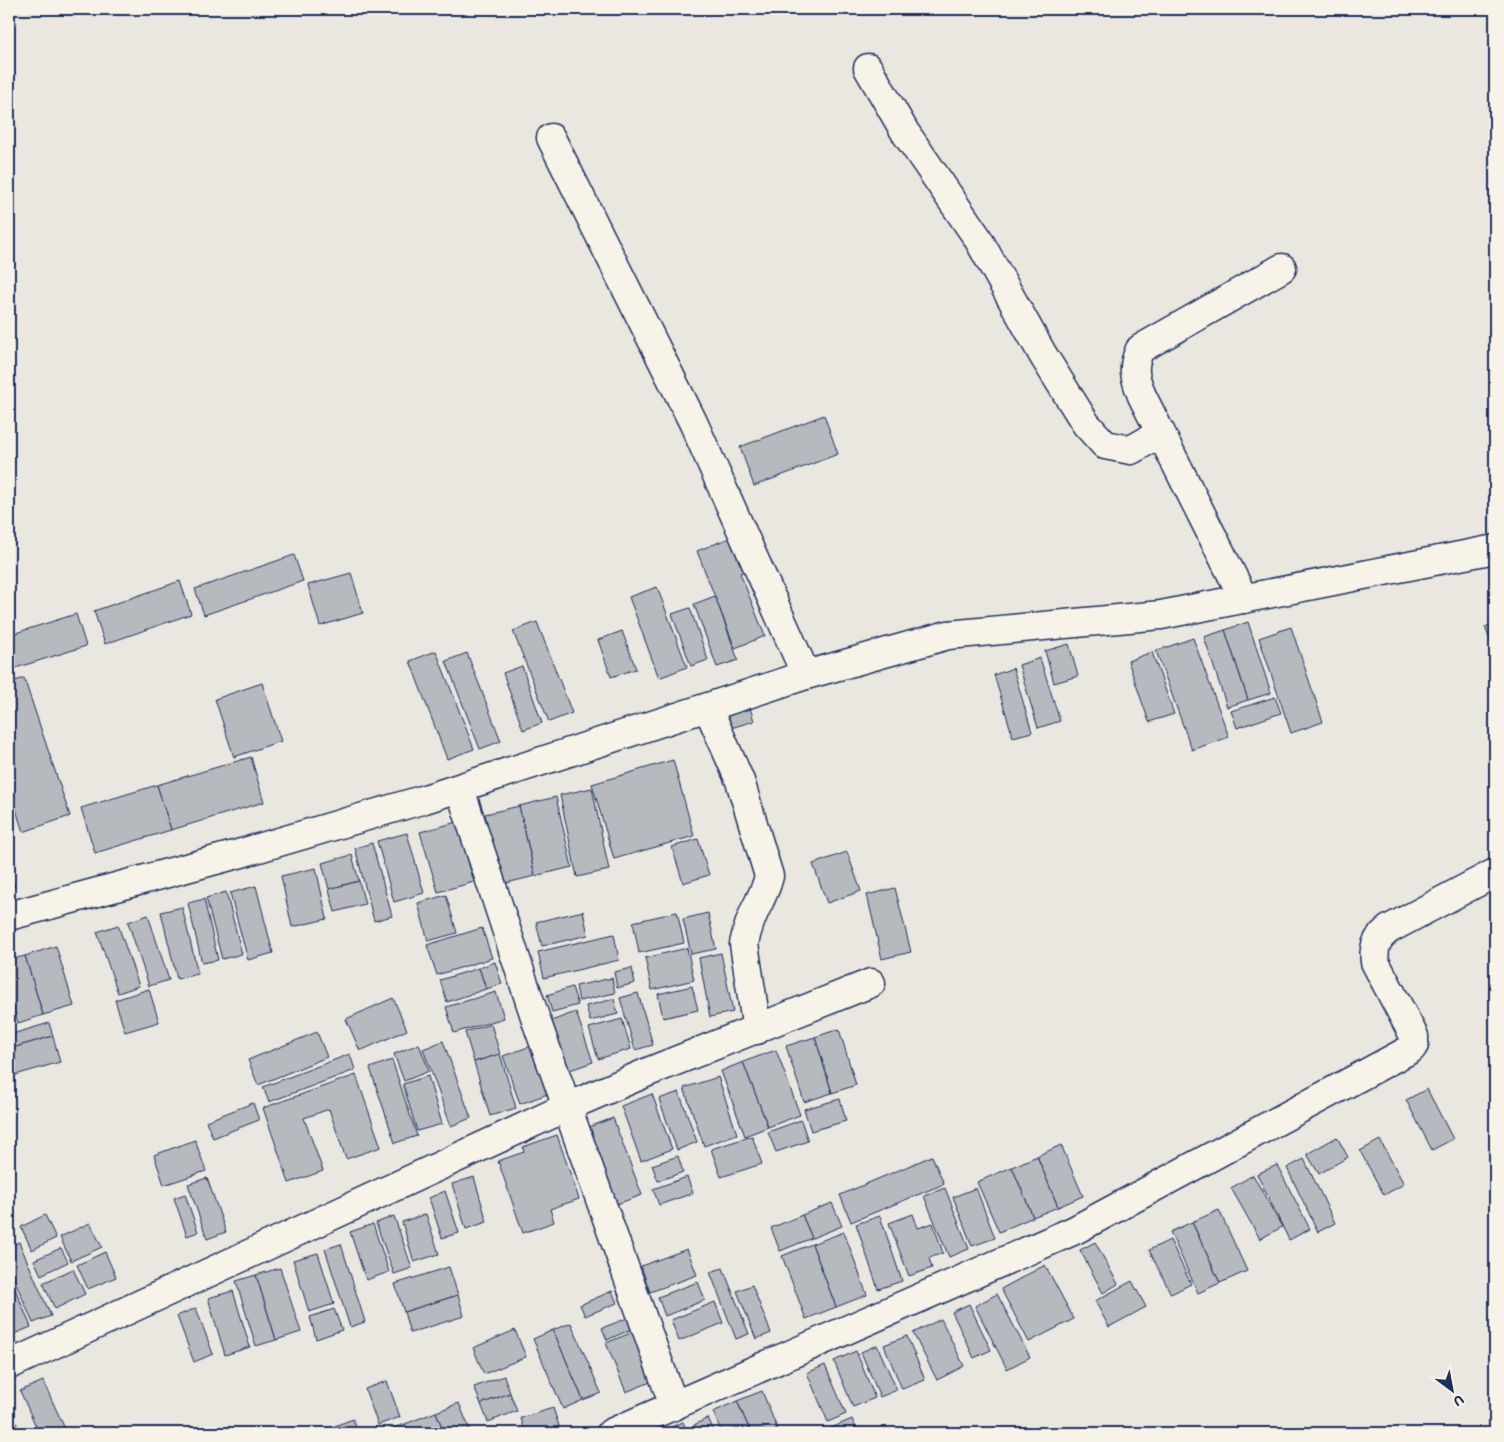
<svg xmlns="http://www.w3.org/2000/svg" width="1504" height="1442" font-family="Itim,sans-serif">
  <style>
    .building { fill: #b6babf; stroke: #1b2f5e }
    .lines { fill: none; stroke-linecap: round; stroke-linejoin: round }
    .street-casing { stroke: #1b2f5e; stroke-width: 31 }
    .secondary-casing { stroke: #1b2f5e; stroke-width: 31 }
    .path { stroke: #1b2f5e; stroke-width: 3; stroke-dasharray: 4 4; stroke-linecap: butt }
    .street { stroke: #f7f3e8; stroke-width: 28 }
    .secondary { stroke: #f7f3e8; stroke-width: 28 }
  </style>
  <rect width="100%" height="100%" fill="#eae7e0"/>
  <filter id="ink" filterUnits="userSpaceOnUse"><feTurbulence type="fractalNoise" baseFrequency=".02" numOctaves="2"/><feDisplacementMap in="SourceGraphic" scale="10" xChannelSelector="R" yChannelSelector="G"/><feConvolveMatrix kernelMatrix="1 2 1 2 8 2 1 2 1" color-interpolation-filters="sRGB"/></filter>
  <g filter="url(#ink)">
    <g class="building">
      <polygon points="824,415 838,454 754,486 740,447"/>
      <polygon points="742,533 756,567 740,573 765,636 735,648 697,551"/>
      <polygon points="294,555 303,581 204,615 195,589"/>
      <polygon points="351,573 363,613 320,626 308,585"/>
      <polygon points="180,581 191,614 105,644 94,611"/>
      <polygon points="657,587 687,667 659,678 629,597"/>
      <polygon points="715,596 738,660 717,667 694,604"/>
      <polygon points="690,608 708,660 691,666 672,614"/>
      <polygon points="76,614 86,646 9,670 9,635"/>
      <polygon points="537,622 572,713 549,722 513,631"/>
      <polygon points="1248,622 1271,693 1248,700 1225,630"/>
      <polygon points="1495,623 1495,653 1485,627"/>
      <polygon points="1291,627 1323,722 1291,733 1259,638"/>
      <polygon points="1225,630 1248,700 1227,707 1204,637"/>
      <polygon points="622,631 636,669 611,677 598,640"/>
      <polygon points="1193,638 1229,737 1192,750 1156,651"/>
      <polygon points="1069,644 1078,676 1054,683 1045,651"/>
      <polygon points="436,651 474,749 447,759 410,661"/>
      <polygon points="1152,652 1174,714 1149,722 1128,661"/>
      <polygon points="467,653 501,741 480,749 446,661"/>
      <polygon points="1040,658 1060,721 1038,728 1019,665"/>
      <polygon points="522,666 542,723 523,730 503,673"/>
      <polygon points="1013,668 1032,732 1013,737 994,675"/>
      <polygon points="24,678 70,816 23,832 9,787 9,683"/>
      <polygon points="262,683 281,741 234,757 215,699"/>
      <polygon points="1275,697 1281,713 1237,728 1231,711"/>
      <polygon points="749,704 754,721 721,731 716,713"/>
      <polygon points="251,757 264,802 171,830 157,785"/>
      <polygon points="673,760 694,836 614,859 592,784"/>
      <polygon points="157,785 171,830 95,853 81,808"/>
      <polygon points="592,788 609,870 577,877 560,795"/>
      <polygon points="556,797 572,867 535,876 519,806"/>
      <polygon points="519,806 535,876 502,884 485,814"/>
      <polygon points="457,822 474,882 438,892 420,832"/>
      <polygon points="407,833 424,893 394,902 377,841"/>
      <polygon points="698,839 709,875 683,883 672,847"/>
      <polygon points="372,843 392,916 374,921 355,848"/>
      <polygon points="847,852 861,891 827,903 813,864"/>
      <polygon points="352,855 359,881 329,889 322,863"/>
      <polygon points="316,868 327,919 292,927 281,876"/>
      <polygon points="359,881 365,904 335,912 329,889"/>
      <polygon points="256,886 273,953 248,960 230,893"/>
      <polygon points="895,888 911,952 882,959 867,895"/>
      <polygon points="226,892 242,954 222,959 206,898"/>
      <polygon points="446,895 457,933 428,941 418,903"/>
      <polygon points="204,899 218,960 202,963 188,903"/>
      <polygon points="182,907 198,974 177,979 161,912"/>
      <polygon points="583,911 588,935 542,946 536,922"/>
      <polygon points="677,912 684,943 639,953 633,922"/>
      <polygon points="708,913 716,949 691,954 683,919"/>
      <polygon points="148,915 169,980 149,986 128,922"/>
      <polygon points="118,925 139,986 118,993 97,932"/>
      <polygon points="482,928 492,958 437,975 427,945"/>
      <polygon points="614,934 619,960 544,978 538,952"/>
      <polygon points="56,946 74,1006 43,1015 25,956"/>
      <polygon points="687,948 694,980 652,990 645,958"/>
      <polygon points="721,953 733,1012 710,1017 699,958"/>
      <polygon points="25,956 43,1015 18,1023 9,993 9,960"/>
      <polygon points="495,962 502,984 486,989 479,968"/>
      <polygon points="479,968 486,989 447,1002 440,980"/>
      <polygon points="632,968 635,983 617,988 614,972"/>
      <polygon points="612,978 615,993 579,1001 576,986"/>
      <polygon points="692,986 698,1010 663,1018 658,994"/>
      <polygon points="572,987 578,1005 552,1012 547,995"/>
      <polygon points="149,989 159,1022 125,1032 115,1000"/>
      <polygon points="496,992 504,1018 454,1033 446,1007"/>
      <polygon points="638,993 653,1045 635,1050 620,998"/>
      <polygon points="393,998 407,1030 360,1051 346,1019"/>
      <polygon points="614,999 618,1014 590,1021 586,1006"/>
      <polygon points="576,1012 593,1062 567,1071 551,1021"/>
      <polygon points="622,1019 631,1049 598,1059 589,1028"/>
      <polygon points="49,1023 53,1036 9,1049 9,1035"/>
      <polygon points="491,1024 500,1054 474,1062 465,1032"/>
      <polygon points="839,1029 856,1085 832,1093 815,1037"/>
      <polygon points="317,1032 327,1057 258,1085 248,1060"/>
      <polygon points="53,1036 60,1062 12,1076 9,1066 9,1049"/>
      <polygon points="815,1037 832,1093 804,1102 786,1046"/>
      <polygon points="443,1041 471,1118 451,1126 423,1049"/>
      <polygon points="419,1044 429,1071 404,1081 394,1054"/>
      <polygon points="537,1044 553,1092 520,1104 503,1056"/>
      <polygon points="776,1050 800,1115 768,1127 743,1062"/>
      <polygon points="350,1054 355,1070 269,1102 263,1087"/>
      <polygon points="500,1054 516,1108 490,1116 474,1062"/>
      <polygon points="392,1060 417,1136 395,1143 370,1068"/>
      <polygon points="743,1062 768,1127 745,1136 721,1071"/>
      <polygon points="356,1075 381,1147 346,1159 329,1109 304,1118 323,1171 289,1183 263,1108"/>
      <polygon points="428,1076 442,1124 417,1131 403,1084"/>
      <polygon points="718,1077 737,1134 704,1146 684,1088"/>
      <polygon points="1427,1089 1453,1139 1432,1150 1406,1100"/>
      <polygon points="679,1092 697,1142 677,1150 659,1099"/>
      <polygon points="652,1094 672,1149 641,1161 621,1106"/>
      <polygon points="840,1099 846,1121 811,1131 804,1109"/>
      <polygon points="253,1103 259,1120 213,1138 206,1121"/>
      <polygon points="613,1118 642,1195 617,1204 589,1127"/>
      <polygon points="801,1120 808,1141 776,1152 768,1132"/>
      <polygon points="557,1135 579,1199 550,1209 554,1222 523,1233 498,1161 524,1152 523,1147"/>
      <polygon points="752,1136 762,1164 721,1177 711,1149"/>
      <polygon points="1337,1137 1348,1157 1319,1174 1307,1154"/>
      <polygon points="195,1140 206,1171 164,1185 154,1155"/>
      <polygon points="1380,1140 1404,1184 1384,1195 1360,1151"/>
      <polygon points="1061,1145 1083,1196 1058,1207 1037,1156"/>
      <polygon points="678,1156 683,1172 658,1181 652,1165"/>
      <polygon points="932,1156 944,1184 851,1222 840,1195"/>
      <polygon points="1037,1156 1058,1207 1033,1217 1012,1167"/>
      <polygon points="1304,1159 1335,1223 1318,1232 1287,1168"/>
      <polygon points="1277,1165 1310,1229 1289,1240 1257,1174"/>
      <polygon points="1012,1167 1033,1217 999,1232 977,1182"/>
      <polygon points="1253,1175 1282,1227 1260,1239 1231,1188"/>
      <polygon points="474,1177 487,1222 466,1229 452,1184"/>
      <polygon points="687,1177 693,1193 659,1205 653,1189"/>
      <polygon points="207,1178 226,1232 207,1239 188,1184"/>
      <polygon points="945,1188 969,1249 949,1257 924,1196"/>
      <polygon points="976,1188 995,1238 972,1246 953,1197"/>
      <polygon points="445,1191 459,1233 442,1238 429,1198"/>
      <polygon points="185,1194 198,1232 187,1236 174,1198"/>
      <polygon points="832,1203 842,1226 812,1238 802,1215"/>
      <polygon points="1219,1210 1247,1271 1220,1283 1192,1222"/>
      <polygon points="426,1214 439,1254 414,1262 402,1222"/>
      <polygon points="913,1214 918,1228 933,1223 943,1253 929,1258 932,1268 909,1276 889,1223"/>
      <polygon points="45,1215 56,1238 32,1250 21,1227"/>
      <polygon points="802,1215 812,1238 780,1251 771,1228"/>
      <polygon points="394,1216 412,1268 394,1274 376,1223"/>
      <polygon points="880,1216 902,1281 878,1289 856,1224"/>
      <polygon points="1192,1222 1220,1283 1198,1293 1170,1232"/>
      <polygon points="90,1223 102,1247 71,1261 60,1237"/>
      <polygon points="373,1224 389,1272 366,1280 350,1232"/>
      <polygon points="844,1232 867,1295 836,1307 812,1244"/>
      <polygon points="1170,1240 1191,1284 1171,1294 1149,1250"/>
      <polygon points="19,1242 51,1316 33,1323 9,1267 9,1247"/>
      <polygon points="1095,1242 1118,1284 1103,1293 1080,1250"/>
      <polygon points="341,1244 365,1322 350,1327 325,1249"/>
      <polygon points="812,1244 836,1307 806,1319 782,1256"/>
      <polygon points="61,1248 68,1262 41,1275 34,1260"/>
      <polygon points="687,1249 697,1275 650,1292 641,1266"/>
      <polygon points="105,1252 116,1277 88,1289 77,1265"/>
      <polygon points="318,1253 334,1304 309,1312 293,1260"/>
      <polygon points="1045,1265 1074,1319 1029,1342 1001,1289"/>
      <polygon points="449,1267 458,1295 404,1312 395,1284"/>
      <polygon points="280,1268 301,1332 276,1340 256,1275"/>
      <polygon points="723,1268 749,1334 736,1339 710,1272"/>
      <polygon points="73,1269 85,1294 55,1309 43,1283"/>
      <polygon points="9,1274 31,1327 9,1336"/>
      <polygon points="256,1275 276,1340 256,1346 236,1281"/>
      <polygon points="1132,1281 1146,1307 1109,1327 1095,1301"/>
      <polygon points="698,1282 705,1300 665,1316 658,1297"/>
      <polygon points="752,1285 771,1333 756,1339 737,1291"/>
      <polygon points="233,1291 250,1347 225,1355 208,1298"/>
      <polygon points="612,1291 617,1303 585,1316 580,1305"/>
      <polygon points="997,1294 1030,1357 1007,1369 975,1306"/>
      <polygon points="458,1295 464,1316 410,1333 404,1312"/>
      <polygon points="715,1302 723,1323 679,1341 671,1320"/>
      <polygon points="969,1304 991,1350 974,1358 952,1312"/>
      <polygon points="196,1308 213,1354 194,1362 177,1316"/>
      <polygon points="334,1309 342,1330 316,1339 310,1317"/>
      <polygon points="630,1317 634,1328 607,1340 602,1328"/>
      <polygon points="941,1319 964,1366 937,1380 913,1333"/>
      <polygon points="571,1323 601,1393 583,1400 553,1330"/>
      <polygon points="515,1330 526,1357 484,1374 473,1348"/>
      <polygon points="553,1330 583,1400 563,1409 533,1339"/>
      <polygon points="633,1332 653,1381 626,1392 606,1343"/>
      <polygon points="907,1336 925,1380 902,1389 884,1345"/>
      <polygon points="877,1345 897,1390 880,1397 861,1352"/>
      <polygon points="856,1351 875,1398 853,1407 834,1361"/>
      <polygon points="825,1365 846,1414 828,1422 807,1373"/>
      <polygon points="504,1376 510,1393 481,1404 474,1387"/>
      <polygon points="43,1381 67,1433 39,1433 20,1391"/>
      <polygon points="387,1381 400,1417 378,1425 365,1389"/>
      <polygon points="762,1391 779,1433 751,1433 737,1401"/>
      <polygon points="510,1393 517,1411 488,1422 481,1404"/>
      <polygon points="737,1401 751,1433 722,1433 713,1412"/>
      <polygon points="459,1403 471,1433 444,1433 436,1412"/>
      <polygon points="553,1408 561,1432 556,1433 525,1433 521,1418"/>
      <polygon points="11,1412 21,1433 9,1433 9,1413"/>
      <polygon points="436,1412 444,1433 409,1433 405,1424"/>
      <polygon points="708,1418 715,1433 697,1433 694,1425"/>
      <polygon points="353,1419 358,1433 335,1433 332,1427"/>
      <polygon points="852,1419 858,1433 825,1433 824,1431"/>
      <polygon points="683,1422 688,1433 657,1433"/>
      <polygon points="405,1424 409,1433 389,1433 388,1430"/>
    </g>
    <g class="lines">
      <g class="street-casing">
        <g id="street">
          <polyline points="868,68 905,132 977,237 1043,355 1086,424 1105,445 1131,450 1161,433"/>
          <polyline points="551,138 693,422 806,675"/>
          <path d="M1244 599 1142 396C1135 377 1131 369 1140 349L1282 268"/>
          <path d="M708 708 740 781 769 876C767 886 763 893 759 902 752 915 747 929 744 944L757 1030"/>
          <polyline points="460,789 537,1023 674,1406"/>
          <polyline points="9,1365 567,1107 648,1072 871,983"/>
          <path d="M611 1433 1075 1230 1411 1049 1414 1045V1036L1375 962C1373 947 1377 938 1389 929L1495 873"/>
        </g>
      </g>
      <g class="secondary-casing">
        <polyline id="secondary" points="9,916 238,854 425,799 806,675 948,635 1161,615 1495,549"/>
      </g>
      <polyline class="path" points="9,868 14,887"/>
      <use href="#street" class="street"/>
      <use href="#secondary" class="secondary"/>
    </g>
  </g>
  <rect width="1504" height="1442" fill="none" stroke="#f7f3e8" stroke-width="30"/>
  <rect x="15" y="15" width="1474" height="1412" fill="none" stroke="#1b2f5e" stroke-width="2" filter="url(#ink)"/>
  <g transform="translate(1452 1390) rotate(148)" stroke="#f7f3e8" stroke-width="4" paint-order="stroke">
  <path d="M0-4L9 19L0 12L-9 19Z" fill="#1b2f5e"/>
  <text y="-8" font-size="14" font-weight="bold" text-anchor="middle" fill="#1b2f5e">U</text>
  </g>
</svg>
